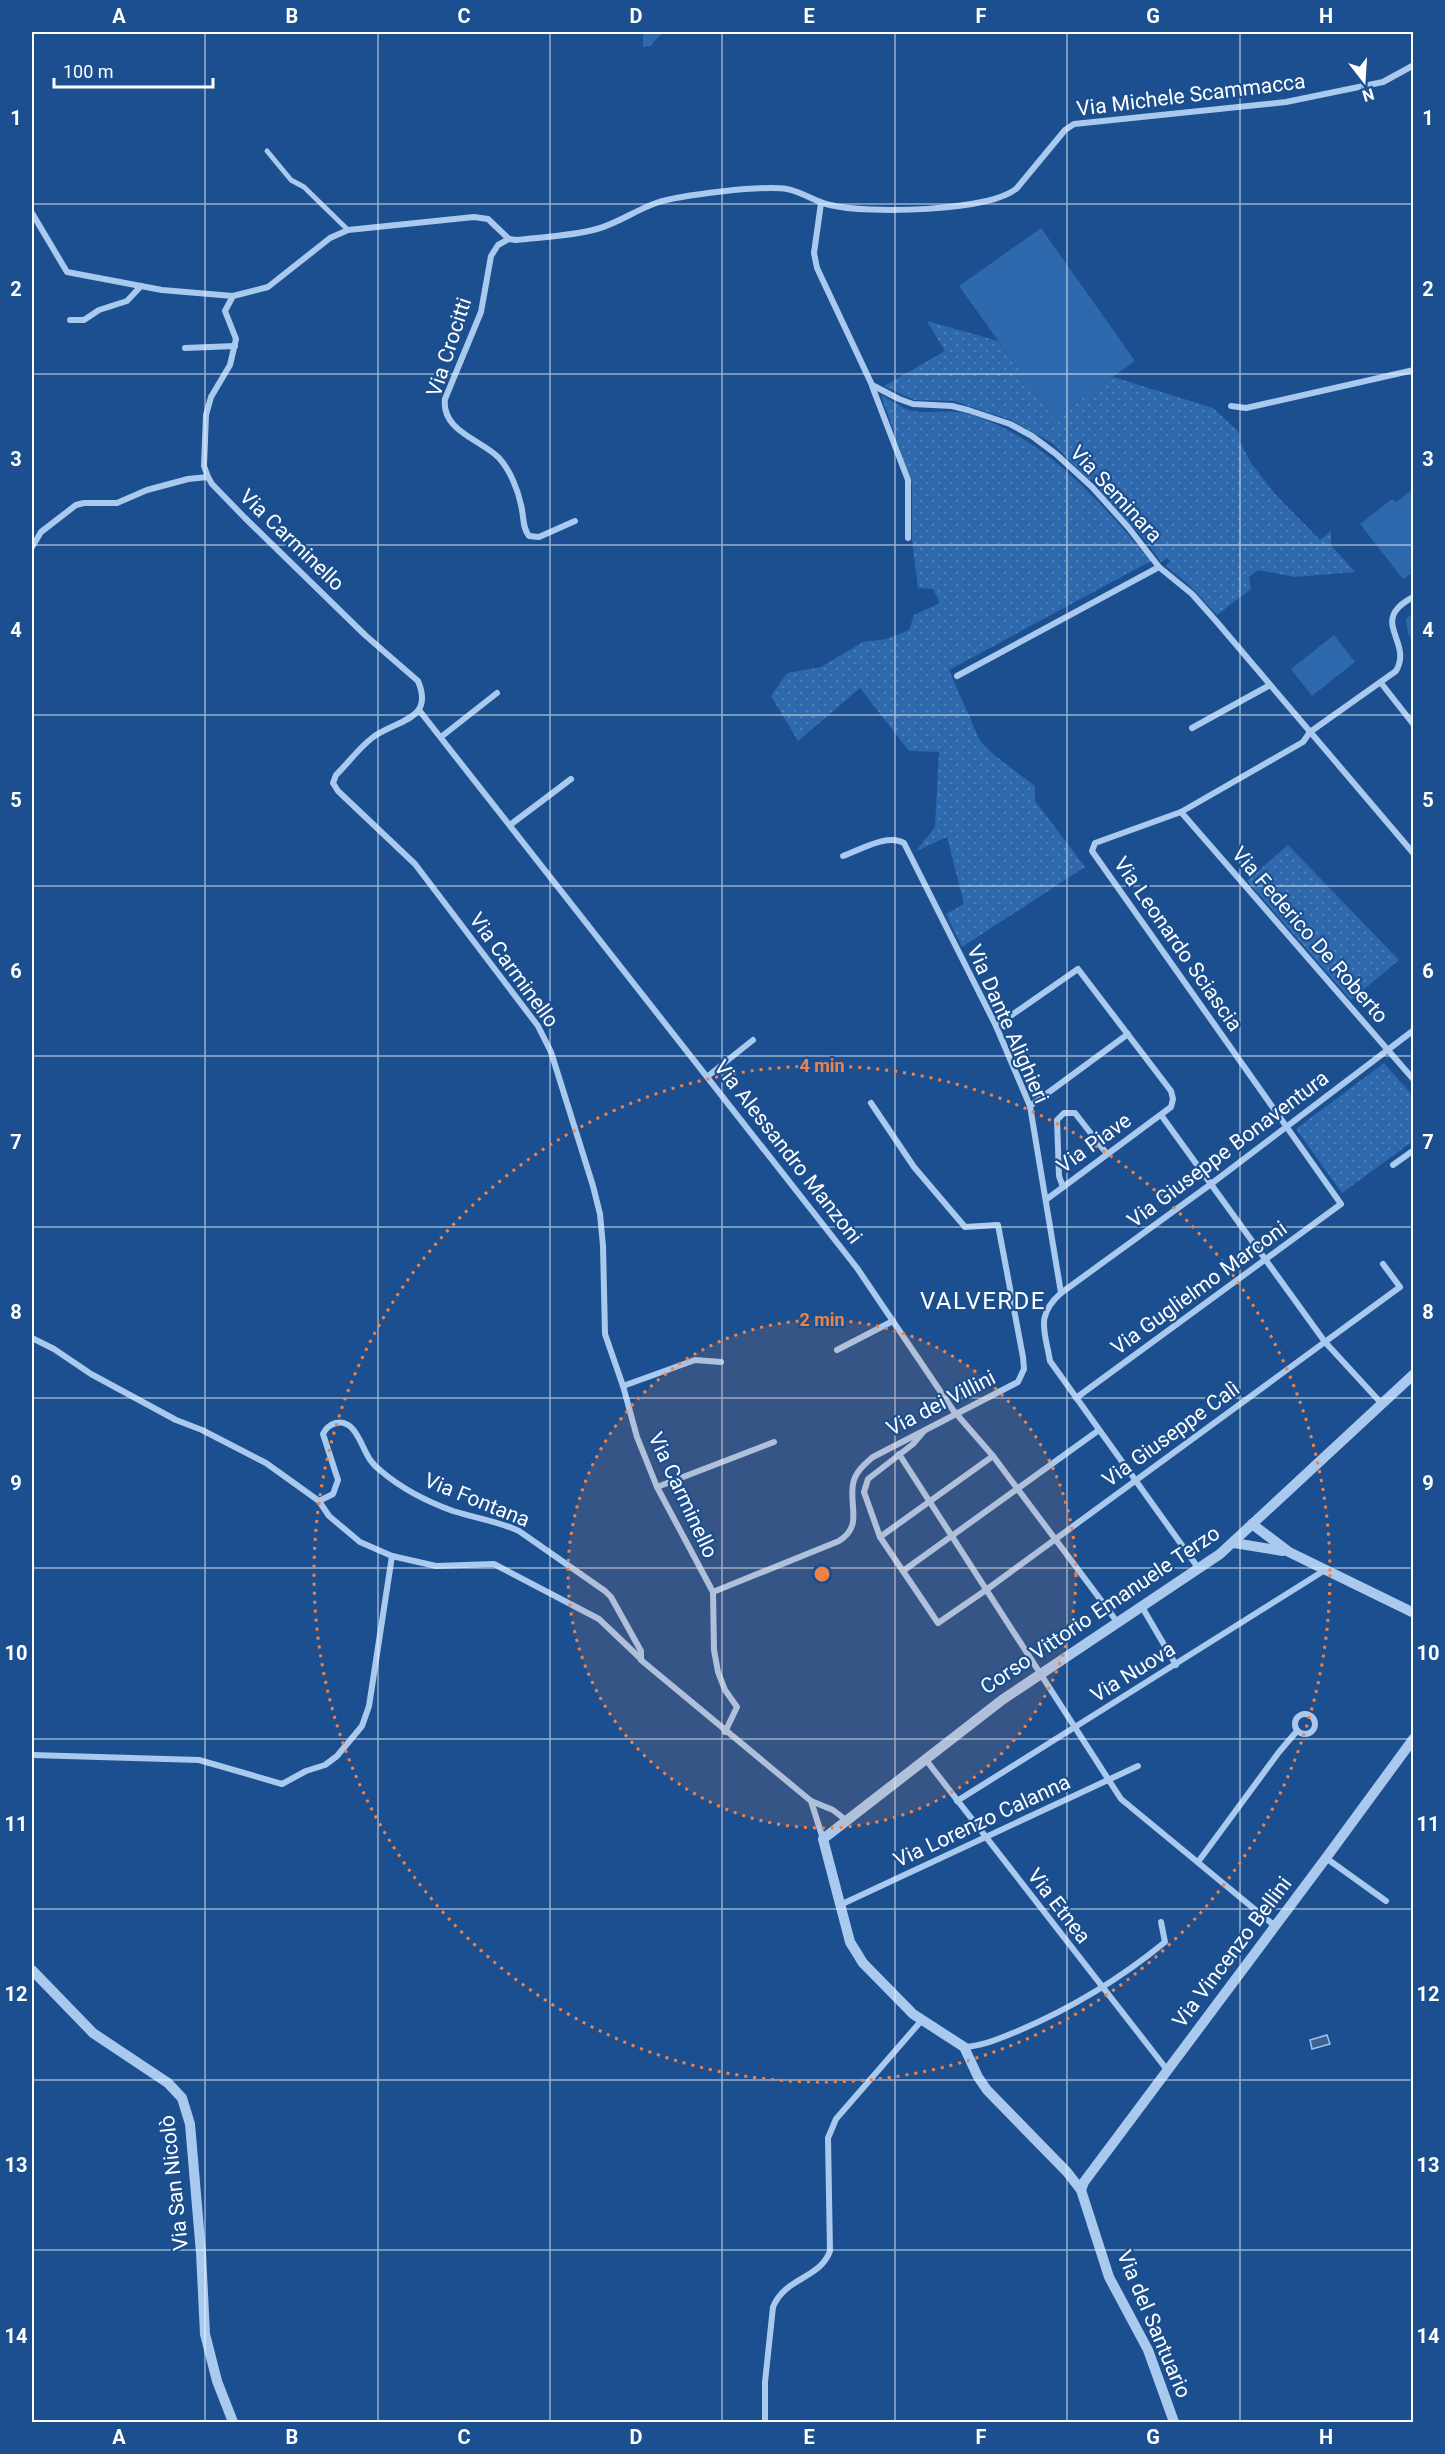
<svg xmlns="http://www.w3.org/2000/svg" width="1445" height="2454" font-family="Roboto,sans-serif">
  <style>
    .grass { fill: url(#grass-dots) }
    .forest { fill: url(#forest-crowns) }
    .pitch { fill: #2e69ad }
    .water { fill: url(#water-ripples); stroke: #9cc4f0; stroke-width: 1.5 }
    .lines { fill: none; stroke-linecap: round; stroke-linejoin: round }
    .pedestrian { stroke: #a9c9ee; stroke-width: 5 }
    .minor { stroke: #a9c9ee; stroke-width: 6 }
    .tertiary { stroke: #a9c9ee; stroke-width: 10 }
    .grid { fill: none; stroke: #fff; stroke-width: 1.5; stroke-opacity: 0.55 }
    .ring { fill: none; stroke: #ee8249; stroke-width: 3; stroke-dasharray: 3 6 }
    .labels { text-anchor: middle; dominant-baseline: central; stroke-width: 4.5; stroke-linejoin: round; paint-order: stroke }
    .street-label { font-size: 21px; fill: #fff; stroke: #1b4f8f }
    .quarter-label { font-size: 24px; letter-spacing: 1.5px; fill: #fff; stroke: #1b4f8f }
    .centre { fill: #ee8249; stroke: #1b4f8f; stroke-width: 3 }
    .ring-label { font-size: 18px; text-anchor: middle; font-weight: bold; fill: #ee8249; stroke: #1b4f8f; stroke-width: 4.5; stroke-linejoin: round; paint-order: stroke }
    .neatline { fill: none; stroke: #fff; stroke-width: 2 }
    .grid-label { font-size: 20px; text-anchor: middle; font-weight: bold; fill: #fff }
  </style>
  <defs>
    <pattern id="grass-dots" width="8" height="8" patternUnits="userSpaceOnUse" patternTransform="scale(1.5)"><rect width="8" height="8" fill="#2e69ad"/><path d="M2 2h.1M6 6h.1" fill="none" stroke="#4d80b9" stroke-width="1.8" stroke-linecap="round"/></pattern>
    <pattern id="forest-crowns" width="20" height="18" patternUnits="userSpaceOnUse" patternTransform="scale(1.5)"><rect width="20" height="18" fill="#2e69ad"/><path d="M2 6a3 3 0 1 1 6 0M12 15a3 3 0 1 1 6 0" fill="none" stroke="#4d80b9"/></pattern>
    <pattern id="water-ripples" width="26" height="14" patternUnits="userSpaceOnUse" patternTransform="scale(1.5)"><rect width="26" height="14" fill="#3c6290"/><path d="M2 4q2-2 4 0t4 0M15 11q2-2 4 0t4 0" fill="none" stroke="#597aa1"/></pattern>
  </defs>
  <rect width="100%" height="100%" fill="#1b4f8f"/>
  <g class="grass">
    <polygon points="927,321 998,341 1054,418 1113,377 1213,408 1238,431 1240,442 1251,463 1275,494 1320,540 1331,531 1331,545 1355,572 1295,577 1258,570 1249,577 1251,589 1217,615 1189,585 1166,566 1170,561 1167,558 1161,562 1146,541 1100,491 1102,484 1097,478 1089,480 1052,443 1011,420 954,401 914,400 884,386 945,351"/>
    <path d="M881 395C891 400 903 410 914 411 934 414 952 409 973 415 1048 440 1101 503 1151 561L949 670 980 741 994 755 1035 786V801L1085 867 962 947 946 914 964 904 947 837 916 851 935 827 939 752 909 751 860 688 798 741 771 696 787 673 821 667 863 642 887 639 909 630 914 615 940 603 933 589 918 588 912 540V484Z"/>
    <polygon points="1288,845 1399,960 1351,1000 1247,881"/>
    <polygon points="1384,1063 1413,1096 1413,1141 1342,1193 1296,1129"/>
  </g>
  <g class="forest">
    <polygon points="643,32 663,32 650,46 643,47"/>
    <polygon points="1413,612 1413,643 1408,633 1406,620"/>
  </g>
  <g class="pitch">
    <polygon points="1041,228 1135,361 1054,419 959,286"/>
    <polygon points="1413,489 1413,572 1403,579 1360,524 1392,499 1396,502"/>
    <polygon points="1334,635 1355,662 1312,696 1291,669"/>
  </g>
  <polygon class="water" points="1327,2035 1330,2044 1312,2049 1310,2040"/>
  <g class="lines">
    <polyline class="pedestrian" points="267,151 291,180 304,187 348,230"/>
    <g class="minor">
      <polyline points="821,203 814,253 817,268 872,385 899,399 913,404 952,406 968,410 1010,424 1032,436 1056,454 1092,487 1128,527 1159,567 1192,594 1216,621 1414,854"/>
      <path d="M32 213 67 272 162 290 233 296 268 287 330 238 348 230 474 217 488 219 509 239 516 240C543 237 572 236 597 229 618 223 636 210 656 203 680 195 763 185 787 189 803 192 815 202 830 205 866 214 991 212 1017 188L1065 130 1074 124 1286 102 1383 82 1414 65"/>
      <path d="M509 239 498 245 491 256 481 312 445 399C441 431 482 440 499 458 510 470 518 490 521 505 524 516 522 527 529 536L539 537 575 521"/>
      <path d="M233 296 225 311 236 339 230 365 211 397 206 415 204 466 208 477 212 484 245 518 365 635 418 681C435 721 395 720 372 738 359 748 348 763 336 775L333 783 338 791 415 864 538 1026 551 1052 593 1186 600 1214 603 1246 605 1334 623 1386 637 1437 657 1487 713 1592 714 1650 718 1672 725 1690 737 1707 725 1732"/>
      <polyline points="70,320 84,320 99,310 127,301 141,286"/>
      <polyline points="185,348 235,346"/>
      <polyline points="872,386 908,480 908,538"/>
      <polyline points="1231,406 1246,408 1414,370"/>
      <polyline points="32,547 41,532 76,505 84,503 117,503 147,490 188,479 208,477"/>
      <polyline points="957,676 1159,567"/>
      <polyline points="1381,683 1414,725"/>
      <polyline points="419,710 857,1268 953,1410 993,1456 1118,1623"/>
      <polyline points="1192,728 1270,685"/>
      <polyline points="441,737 497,693"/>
      <polyline points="1181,812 1414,1080"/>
      <polyline points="510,825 571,779"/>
      <path d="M843 856C860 850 888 833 904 843L996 1026 1030 1106 1061 1293"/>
      <polyline points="996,1026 1078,969 1171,1091 1173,1099 1171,1107 1047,1199"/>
      <polyline points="708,1076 753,1040"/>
      <polyline points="1030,1106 1128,1034"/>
      <polyline points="1161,1115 1325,1342 1382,1404"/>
      <polyline points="1393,1165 1414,1150"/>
      <polyline points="1063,1187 1059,1176 1057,1120 1064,1113 1075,1113 1107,1154"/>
      <path d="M32 1338 54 1349 91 1374 176 1420 202 1430 266 1463 319 1501 333 1494 338 1480 323 1434C326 1428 329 1425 336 1423 356 1418 362 1450 371 1461 373 1464 377 1468 381 1471 401 1488 428 1502 453 1511 475 1518 498 1521 519 1531L605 1591 611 1597 641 1651V1660L811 1801 833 1810 847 1821"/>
      <polyline points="837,1350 893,1321"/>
      <polyline points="623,1386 695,1360 721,1362"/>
      <path d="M1076 1398 1341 1204 1092 851 1095 843 1181 812 1303 742 1310 732 1396 671C1411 646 1380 627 1398 608 1402 603 1409 600 1414 596"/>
      <polyline points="924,1431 913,1444 868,1479 864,1492 880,1537 938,1623 986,1590 1400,1287 1383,1264"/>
      <polyline points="899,1454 1121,1799 1275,1926"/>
      <polyline points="657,1487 774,1442"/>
      <polyline points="319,1501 329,1516 360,1542 392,1556 436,1566 494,1564 599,1619 641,1659"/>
      <polyline points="880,1537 993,1456"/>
      <path d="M1199 1569 1050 1361C1045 1331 1035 1316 1061 1293L1211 1184 1414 1030"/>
      <polyline points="903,1571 1099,1430"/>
      <path d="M713 1592 839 1541C863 1526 849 1507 853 1484 855 1472 865 1464 873 1457L1018 1382 1024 1369 1023 1357 998 1225 965 1227 914 1167 871 1103"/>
      <polyline points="1142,1607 1176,1665"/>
      <circle cx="1305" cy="1724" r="10"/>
      <polyline points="32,1755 199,1760 282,1784 306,1771 325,1765 337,1756 362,1726 369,1706 392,1556"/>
      <polyline points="926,1760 1168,2071"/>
      <polyline points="811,1801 823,1839"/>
      <polyline points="957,1801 1325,1570"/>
      <polyline points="1326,1858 1386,1901"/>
      <polyline points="1198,1862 1279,1752 1297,1731"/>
      <polyline points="840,1905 1138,1766"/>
      <path d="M964 2047C983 2046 1001 2038 1018 2031 1072 2008 1120 1979 1165 1942L1161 1922"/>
      <path d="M765 2422V2382L773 2307C785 2277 820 2279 830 2251L828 2138 836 2119 922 2020"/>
    </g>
    <g class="tertiary">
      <polyline points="1252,1524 1289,1552 1414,1613"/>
      <polyline points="1234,1543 1283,1551"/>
      <polyline points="32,1970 93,2033 168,2083 182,2098 190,2124 201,2253 205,2334 217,2381 233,2422"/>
      <polyline points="1081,2190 1084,2182 1326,1858 1414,1738"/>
      <polyline points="1174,2422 1148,2350 1109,2277 1081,2190 1067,2172 987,2090 978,2077 964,2047 913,2014 863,1963 850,1942 823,1839 1002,1700 1220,1554 1414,1374"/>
    </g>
  </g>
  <path class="grid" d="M205 32V2422M378 32V2422M550 32V2422M722 32V2422M895 32V2422M1067 32V2422M1240 32V2422M32 204H1414M32 374H1414M32 545H1414M32 715H1414M32 886H1414M32 1056H1414M32 1227H1414M32 1398H1414M32 1568H1414M32 1739H1414M32 1909H1414M32 2080H1414M32 2250H1414"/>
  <circle cx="822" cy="1574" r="254" fill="#ee8249" fill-opacity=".12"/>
  <g class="ring">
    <circle cx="822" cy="1574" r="254"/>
    <circle cx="822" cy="1574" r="508"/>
  </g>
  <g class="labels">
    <g class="street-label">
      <text transform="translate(1191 95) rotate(-7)">Via Michele Scammacca</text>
      <text transform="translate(449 347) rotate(-72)">Via Crocitti</text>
      <text transform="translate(1116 494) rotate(47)">Via Seminara</text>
      <text transform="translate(292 540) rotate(44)">Via Carminello</text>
      <text transform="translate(1310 935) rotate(49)">Via Federico De Roberto</text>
      <text transform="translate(1178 944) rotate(55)">Via Leonardo Sciascia</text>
      <text transform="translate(514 970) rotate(54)">Via Carminello</text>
      <text transform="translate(1008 1024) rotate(66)">Via Dante Alighieri</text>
      <text transform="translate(1094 1143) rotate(-36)">Via Piave</text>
      <text transform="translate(1228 1149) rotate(-37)">Via Giuseppe Bonaventura</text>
      <text transform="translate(788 1152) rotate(52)">Via Alessandro Manzoni</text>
      <text transform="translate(1199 1288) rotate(-36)">Via Guglielmo Marconi</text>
      <text transform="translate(941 1403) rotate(-27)">Via dei Villini</text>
      <text transform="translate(1171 1434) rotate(-36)">Via Giuseppe Calì</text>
      <text transform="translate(683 1495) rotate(65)">Via Carminello</text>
      <text transform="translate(477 1500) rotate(22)">Via Fontana</text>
      <text transform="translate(1100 1610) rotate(-34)">Corso Vittorio Emanuele Terzo</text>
      <text transform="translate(1133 1672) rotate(-32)">Via Nuova</text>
      <text transform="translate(982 1821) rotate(-25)">Via Lorenzo Calanna</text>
      <text transform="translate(1059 1906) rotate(52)">Via Etnea</text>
      <text transform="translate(1232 1952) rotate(-53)">Via Vincenzo Bellini</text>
      <text transform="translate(174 2183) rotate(-96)">Via San Nicolò</text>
      <text transform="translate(1154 2324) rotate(67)">Via del Santuario</text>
    </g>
    <g class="quarter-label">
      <text x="983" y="1301">VALVERDE</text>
    </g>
  </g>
  <circle cx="822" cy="1574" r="9" class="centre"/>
  <g class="ring-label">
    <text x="822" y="1072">4 min</text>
    <text x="822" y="1326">2 min</text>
  </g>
  <rect width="1445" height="2454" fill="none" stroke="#1b4f8f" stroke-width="66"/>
  <g transform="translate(1364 81) rotate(163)" stroke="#1b4f8f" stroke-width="4.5" paint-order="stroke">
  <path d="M0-4.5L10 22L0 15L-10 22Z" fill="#ffffff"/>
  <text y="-9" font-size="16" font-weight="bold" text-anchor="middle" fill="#ffffff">N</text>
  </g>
  <path d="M54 78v9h159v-9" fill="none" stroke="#ffffff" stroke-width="3"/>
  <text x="63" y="78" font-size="18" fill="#ffffff" stroke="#1b4f8f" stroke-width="4.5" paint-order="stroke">100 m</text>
  <rect x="33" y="33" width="1379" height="2388" class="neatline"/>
  <g class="grid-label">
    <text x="119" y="23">A</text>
    <text x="292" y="23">B</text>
    <text x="464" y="23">C</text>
    <text x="636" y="23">D</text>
    <text x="809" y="23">E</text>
    <text x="981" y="23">F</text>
    <text x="1153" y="23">G</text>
    <text x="1326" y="23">H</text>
    <text x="16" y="125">1</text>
    <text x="1428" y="125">1</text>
    <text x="16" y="296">2</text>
    <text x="1428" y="296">2</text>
    <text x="16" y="466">3</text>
    <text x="1428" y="466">3</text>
    <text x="16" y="637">4</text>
    <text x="1428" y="637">4</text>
    <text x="16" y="807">5</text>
    <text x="1428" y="807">5</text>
    <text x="16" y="978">6</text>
    <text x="1428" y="978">6</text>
    <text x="16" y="1149">7</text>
    <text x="1428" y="1149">7</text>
    <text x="16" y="1319">8</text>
    <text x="1428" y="1319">8</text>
    <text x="16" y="1490">9</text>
    <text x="1428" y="1490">9</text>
    <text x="16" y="1660">10</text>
    <text x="1428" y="1660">10</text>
    <text x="16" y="1831">11</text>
    <text x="1428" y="1831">11</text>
    <text x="16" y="2001">12</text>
    <text x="1428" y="2001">12</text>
    <text x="16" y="2172">13</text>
    <text x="1428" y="2172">13</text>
    <text x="16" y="2343">14</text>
    <text x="1428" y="2343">14</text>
    <text x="119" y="2444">A</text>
    <text x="292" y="2444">B</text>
    <text x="464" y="2444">C</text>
    <text x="636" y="2444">D</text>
    <text x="809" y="2444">E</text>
    <text x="981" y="2444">F</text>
    <text x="1153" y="2444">G</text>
    <text x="1326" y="2444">H</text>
  </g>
</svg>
